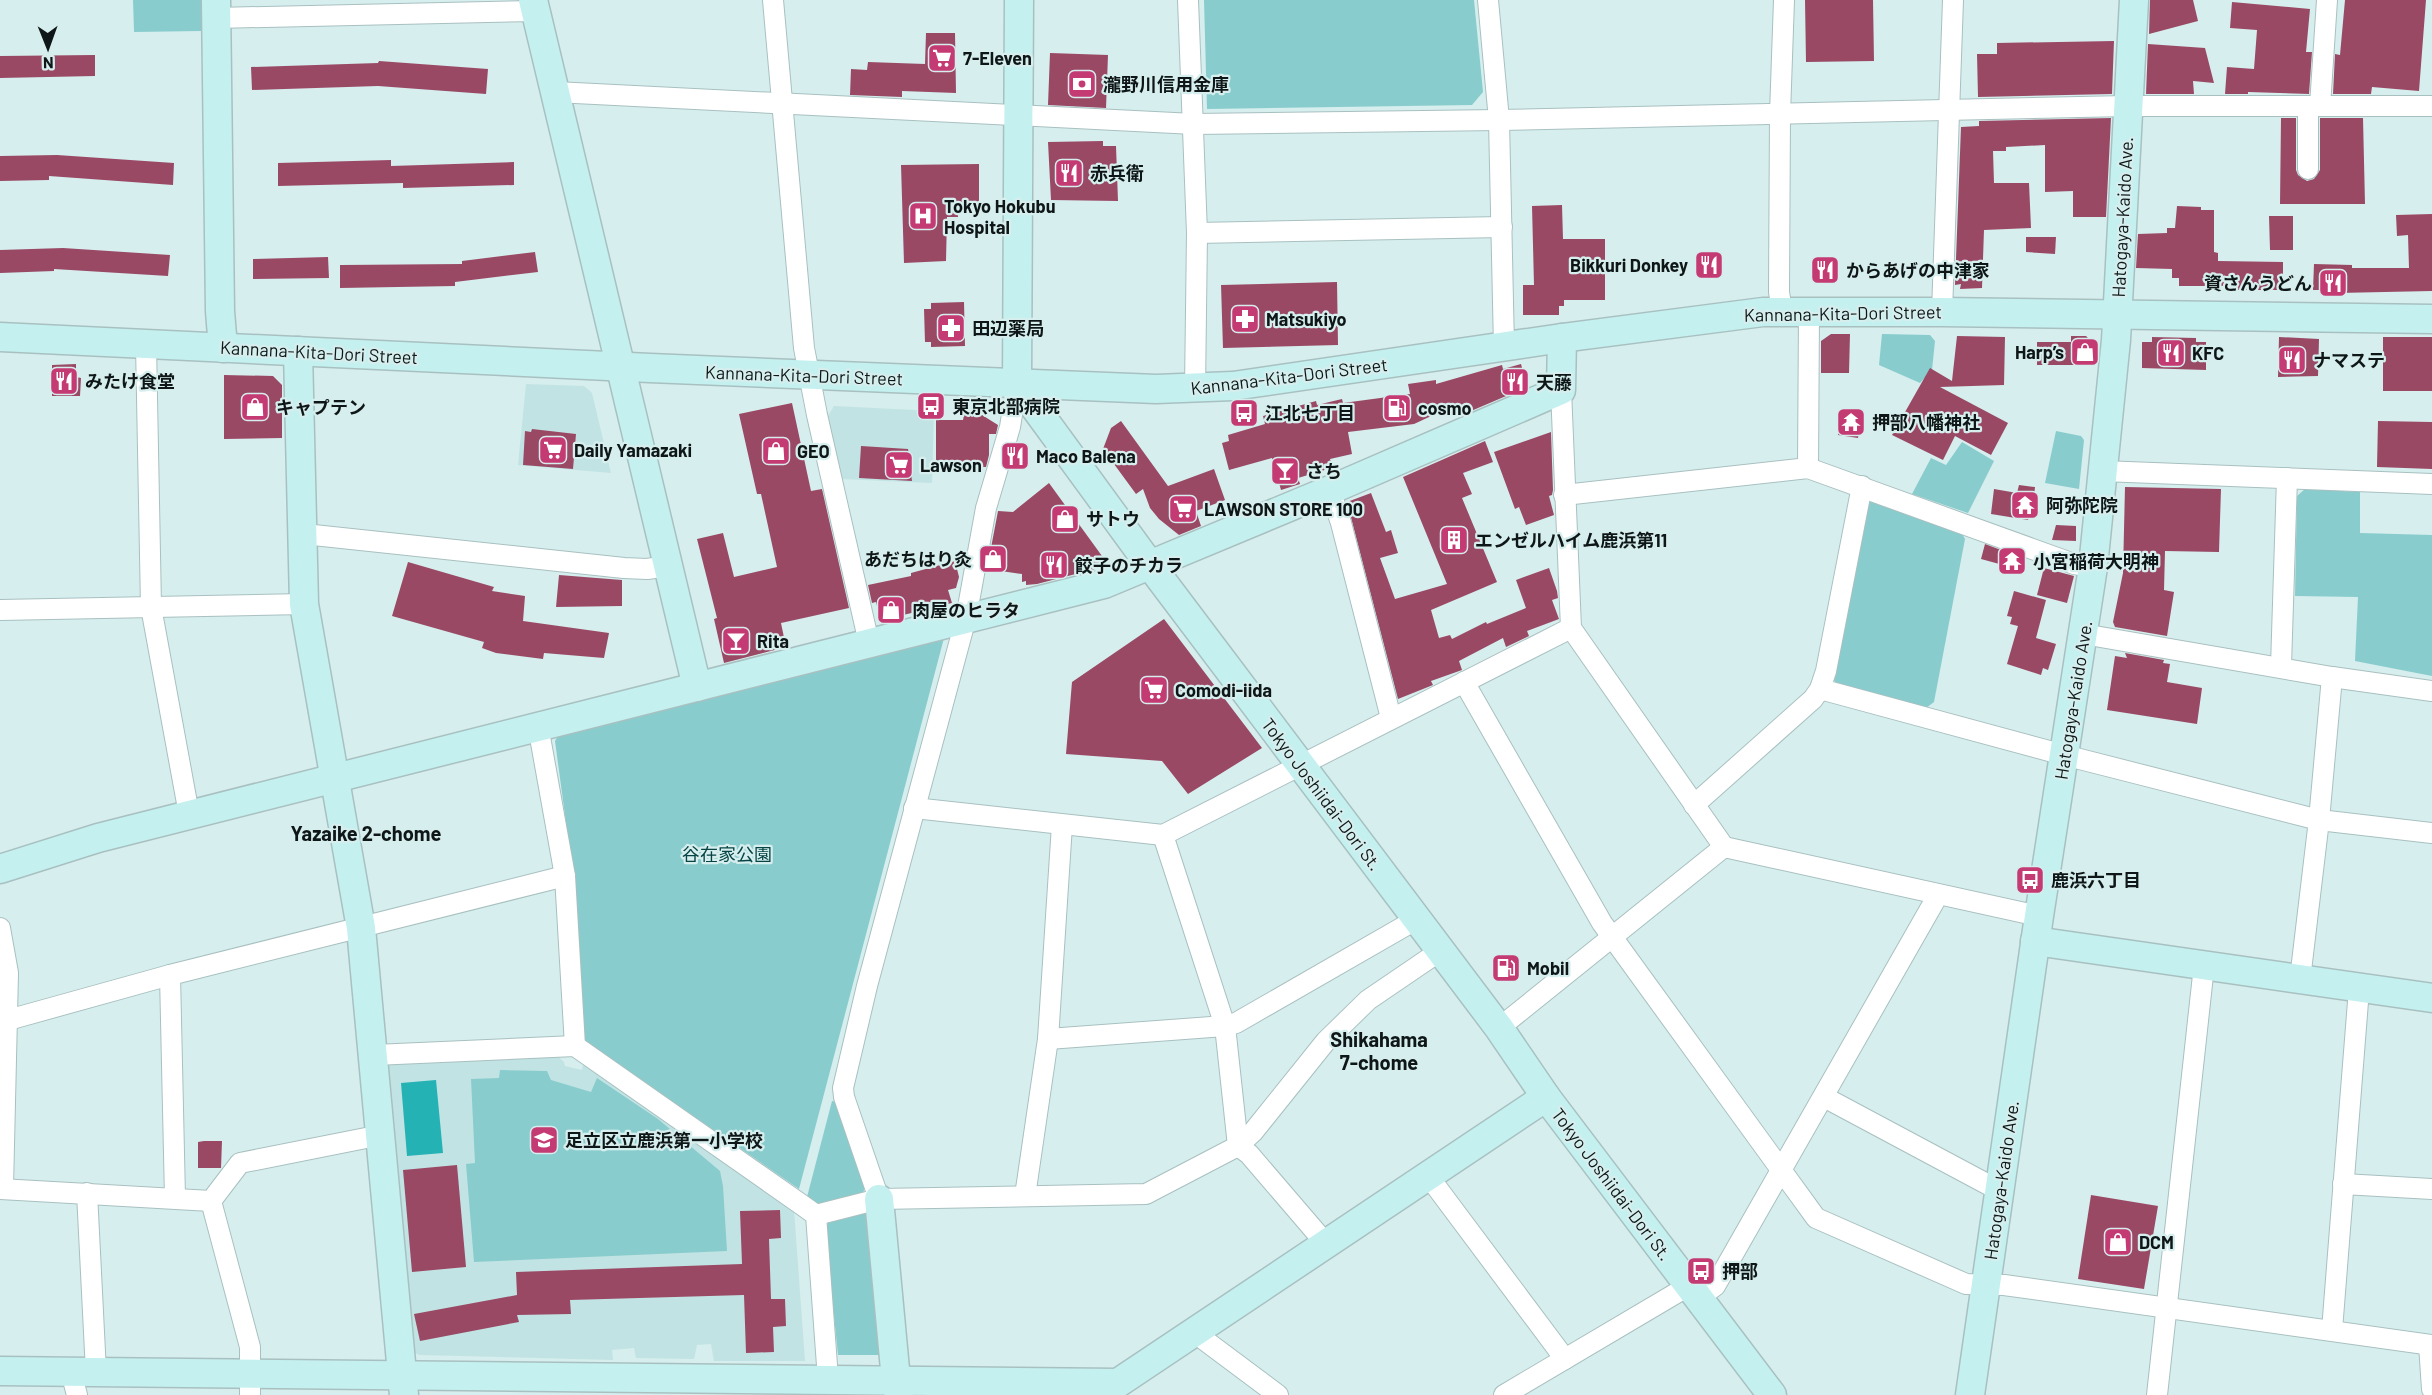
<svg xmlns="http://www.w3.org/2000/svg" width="2432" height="1395" font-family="Barlow,'Noto Sans JP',sans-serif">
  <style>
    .built { fill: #c2e3e3 }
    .green { fill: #89cccd }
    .water { fill: #24b2b4 }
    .building { fill: #9a4965 }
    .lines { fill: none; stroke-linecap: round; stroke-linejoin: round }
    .street-casing { stroke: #a9c0c0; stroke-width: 22 }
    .secondary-casing { stroke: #a9c0c0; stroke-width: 31 }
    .street { stroke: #fff; stroke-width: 20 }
    .secondary { stroke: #c4f0f0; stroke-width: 28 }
    .labels { text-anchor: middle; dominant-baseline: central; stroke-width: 4.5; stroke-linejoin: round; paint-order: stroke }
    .poi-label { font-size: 18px; font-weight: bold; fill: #0e1617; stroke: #d6eeed; text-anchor: start }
    .street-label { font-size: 18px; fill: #0e1617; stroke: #d6eeed }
    .park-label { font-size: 18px; fill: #064344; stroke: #d6eeed }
    .neighbourhood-label { font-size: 20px; font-weight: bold; fill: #0e1617; stroke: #d6eeed }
  </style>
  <rect width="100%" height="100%" fill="#d6eeed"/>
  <g class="built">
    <polygon points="526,384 584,386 592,393 611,473 518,465"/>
    <polygon points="834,406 934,411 932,483 841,479 828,416"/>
    <polygon points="554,1053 564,1062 565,1066 582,1070 583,1065 592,1065 794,1210 805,1361 714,1361 711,1344 697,1345 694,1359 636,1358 634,1348 612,1350 613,1360 419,1355 410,1350 386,1066 391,1060"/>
  </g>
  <g class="green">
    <polygon points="133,0 201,0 201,31 134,32"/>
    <polygon points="1204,0 1474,0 1483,92 1472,105 1207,109"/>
    <polygon points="1882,334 1930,335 1935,341 1932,370 1920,383 1879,365"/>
    <polygon points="2056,431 2081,436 2084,440 2079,489 2045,483"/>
    <polygon points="1962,442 1994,461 1968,513 1912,494 1931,458 1946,465"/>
    <polygon points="2305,489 2360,492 2360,533 2432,535 2432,676 2355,661 2358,597 2295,596 2297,496"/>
    <polygon points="1874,500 1960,530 1965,539 1934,702 1926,708 1837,684 1831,677 1867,504"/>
    <polygon points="944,638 799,1189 586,1042 583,1036 574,882 555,741 558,736"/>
    <polygon points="500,1070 547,1071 551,1080 591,1092 597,1078 658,1119 720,1171 723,1186 727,1251 474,1262 466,1164 475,1163 471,1079 499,1078"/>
    <polygon points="832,1101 837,1102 866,1184 863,1193 818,1205 807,1197"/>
    <polygon points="865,1212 869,1214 881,1355 838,1355 825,1228 828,1223"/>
  </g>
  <polygon class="water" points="436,1080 443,1153 407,1156 401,1083"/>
  <g class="building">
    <polygon points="1805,0 1873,0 1874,61 1806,62"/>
    <polygon points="2150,0 2193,0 2198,21 2149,34"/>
    <polygon points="2345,0 2426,0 2419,91 2372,87 2371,94 2333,94 2335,54 2340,55"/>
    <polygon points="2232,2 2310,9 2306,52 2312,52 2309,94 2248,92 2248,94 2225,94 2227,67 2254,69 2257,30 2230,28"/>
    <polygon points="926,33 955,33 956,93 902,91 902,97 850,95 851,69 867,70 868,62 925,64"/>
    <polygon points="2114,41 2112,94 1978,97 1977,54 1997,54 1997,43"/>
    <polygon points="2148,44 2205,48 2214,83 2193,81 2194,94 2146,94"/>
    <polygon points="1050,53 1108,55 1106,108 1048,105"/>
    <polygon points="95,55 95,76 0,78 0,56"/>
    <polygon points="379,61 488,69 486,94 378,86 252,90 251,67 378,63"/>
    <polygon points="2111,118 2106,217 2073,217 2073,191 2045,192 2045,145 2006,147 2006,151 1993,151 1994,183 2029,183 2031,228 1984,230 1982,288 1960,289 1961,284 1955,285 1961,127 1979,126 1979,121"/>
    <polygon points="2281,118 2296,118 2296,170 2298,175 2307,181 2314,179 2320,170 2320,118 2363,118 2365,204 2280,204"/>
    <polygon points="1103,141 1103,146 1116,146 1118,201 1051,200 1048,142"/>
    <polygon points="57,155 174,163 173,185 49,176 49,180 0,181 0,156"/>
    <polygon points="391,160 391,166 514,162 514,185 403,188 403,183 278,186 278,163"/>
    <polygon points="979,164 979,209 958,210 958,217 947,217 946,261 904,263 901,165"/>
    <polygon points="1562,205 1563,239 1605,239 1605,300 1564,300 1564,306 1559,306 1559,315 1523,315 1523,285 1534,285 1532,206"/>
    <polygon points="2177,206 2201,207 2201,210 2214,210 2214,252 2218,253 2218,261 2283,262 2283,290 2236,290 2236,286 2179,286 2179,278 2172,278 2172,269 2136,268 2138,234 2167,233 2167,228 2175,228"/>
    <polygon points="2432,214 2432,291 2337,293 2337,290 2313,290 2314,264 2352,265 2352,268 2409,268 2408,235 2397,236 2396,215"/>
    <polygon points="2269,216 2293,216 2293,250 2270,250"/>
    <polygon points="2026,237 2056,237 2055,254 2026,252"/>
    <polygon points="63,248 170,255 168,276 54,269 54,271 0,273 0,250"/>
    <polygon points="535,252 538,272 455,282 455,286 340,288 340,265 462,264 462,261"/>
    <polygon points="328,257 329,278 253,279 253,259"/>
    <polygon points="1337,282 1338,345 1223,348 1221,285"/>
    <polygon points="964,302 965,346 931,347 931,342 925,342 924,309 931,309 931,303"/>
    <polygon points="1831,334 1850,334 1849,373 1821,373 1821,341"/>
    <polygon points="1957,336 2005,337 2004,385 1940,387 2008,423 1991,455 1955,436 1943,460 1892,435 1930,368 1952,381"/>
    <polygon points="2071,336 2086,336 2092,342 2091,365 2037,365 2037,342 2071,342"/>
    <polygon points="2152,337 2196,338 2196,342 2206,342 2206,370 2142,368 2142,342 2152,342"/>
    <polygon points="2279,337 2319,339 2318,376 2278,377"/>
    <rect x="2383" y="337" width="49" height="54"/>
    <polygon points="76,364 76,377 81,378 80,396 52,396 52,365"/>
    <polygon points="1521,364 1527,387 1471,411 1458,415 1455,405 1414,424 1348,432 1352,454 1330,459 1331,462 1327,463 1328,469 1298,478 1300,484 1281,490 1272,458 1229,470 1222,443 1229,441 1228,435 1265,424 1263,416 1316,401 1317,405 1342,399 1343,403 1410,394 1408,384 1436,380 1436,384 1502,365 1503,369"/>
    <polygon points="224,375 273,376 282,385 282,438 224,439"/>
    <polygon points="792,403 811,491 822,489 849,608 781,623 786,647 724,663 714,619 717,618 697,539 723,533 734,577 777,567 761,494 757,494 739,414"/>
    <polygon points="1842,410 1862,414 1858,438 1838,435"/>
    <polygon points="964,415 982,415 998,425 996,434 989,434 989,455 986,467 936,467 936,420 963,420"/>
    <polygon points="1121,421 1168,486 1214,469 1225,500 1196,511 1201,526 1179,535 1159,519 1150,508 1143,489 1136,494 1103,449 1111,428"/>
    <polygon points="2378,421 2432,422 2432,469 2377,467"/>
    <polygon points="532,429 576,434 573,469 523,465 525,431 531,432"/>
    <polygon points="1551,432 1553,490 1552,495 1549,496 1554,515 1526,525 1519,507 1515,509 1494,452"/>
    <polygon points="1485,441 1493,462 1463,473 1472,494 1462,498 1497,582 1431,610 1439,638 1450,635 1452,639 1486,622 1487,624 1526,608 1516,580 1549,568 1557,591 1558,598 1552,600 1559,619 1527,631 1529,636 1506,647 1503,638 1459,661 1462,670 1431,681 1433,685 1398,699 1347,502 1371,493 1386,532 1391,530 1398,553 1380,558 1395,599 1447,584 1403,477"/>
    <polygon points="861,446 908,449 912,481 859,478"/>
    <polygon points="1049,483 1102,556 1099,568 1037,584 1026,585 1026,581 1022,582 1022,574 987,569 998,511 1013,512"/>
    <polygon points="2019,485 2035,487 2034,496 2036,496 2028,520 1991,514 1994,489 2017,493"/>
    <polygon points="2125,487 2221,489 2219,552 2165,551 2164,590 2174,592 2167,636 2115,627 2113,622 2123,573"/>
    <polygon points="2056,525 2076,526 2076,541 2052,540"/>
    <polygon points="1985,544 2017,556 2014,568 1981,559"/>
    <polygon points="955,561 959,577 956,588 948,590 952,603 883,620 882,617 880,617 876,602 872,603 868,585 911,576 911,573"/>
    <polygon points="408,562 494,587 492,591 525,596 523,621 609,633 604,658 544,653 543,659 496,653 482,648 484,642 392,616"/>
    <polygon points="2044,568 2074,576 2067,603 2037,595"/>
    <polygon points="559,575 622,580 622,606 556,607"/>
    <polygon points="2014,591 2046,600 2036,638 2056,644 2048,670 2043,668 2041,675 2007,664 2018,626 2010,624 2012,617 2007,616"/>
    <polygon points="1164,619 1262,748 1188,794 1162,761 1066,754 1072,682"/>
    <polygon points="2125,653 2164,660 2163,663 2170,664 2167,682 2202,688 2197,724 2107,710 2115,656 2127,658"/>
    <polygon points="204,1141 222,1141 221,1168 198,1168 198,1142"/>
    <polygon points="457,1165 466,1267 412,1272 403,1170"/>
    <polygon points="2091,1195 2158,1206 2144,1289 2078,1279"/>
    <polygon points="780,1210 781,1238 769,1239 771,1299 785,1299 786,1326 773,1327 774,1352 746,1353 744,1295 570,1300 571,1314 517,1315 519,1322 420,1341 414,1314 517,1295 516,1272 742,1264 740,1211"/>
  </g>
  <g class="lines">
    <g class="street-casing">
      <g id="street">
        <polyline points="773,0 804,348 817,415 869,643"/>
        <polyline points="1188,0 1197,233 1195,389"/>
        <polyline points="1488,0 1499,120 1504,347"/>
        <polyline points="216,18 535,11"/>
        <polyline points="555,92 1194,124 1499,120 2127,106 2432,106"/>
        <polyline points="2308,106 2308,169"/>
        <polyline points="2320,106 2327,0"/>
        <polyline points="1197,233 1502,227"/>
        <polyline points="1782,311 1779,292 1780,114 1784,0"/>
        <polyline points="1942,312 1953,0"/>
        <polyline points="146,344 151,607 189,814"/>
        <polyline points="1561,390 1571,628 1724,847"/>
        <polyline points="1808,468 1809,311"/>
        <polyline points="2102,471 2432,484"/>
        <polyline points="1330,490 1341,523 1391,718"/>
        <polyline points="1564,495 1808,468 2074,564 2093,567"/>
        <polyline points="304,534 624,568 647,569 668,566"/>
        <polyline points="0,610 304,604"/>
        <polyline points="2083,634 2332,677 2432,691"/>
        <polyline points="2281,666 2287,478"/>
        <polyline points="1464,682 1602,923 1816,1218 1966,1284 2004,1285 2432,1345"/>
        <polyline points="1820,689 2064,755 2319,820 2432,833"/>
        <polyline points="538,726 565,876 575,1046"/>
        <polyline points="1694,805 1813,699 1820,689 1826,671 1862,486"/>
        <polyline points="914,808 1163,835"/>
        <polyline points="0,928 8,973 3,1188"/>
        <polyline points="170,975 175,1198"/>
        <polyline points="2300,979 2319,820 2332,677"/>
        <polyline points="8,1020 170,975 565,876"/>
        <polyline points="1499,1028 1724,847 2039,916"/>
        <polyline points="1048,1039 1225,1026 1236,1023 1417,919"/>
        <polyline points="374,1055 575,1046 802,1205 816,1215 828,1379"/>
        <polyline points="1824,1097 2000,1191"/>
        <polyline points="1429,1177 1565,1359"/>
        <polyline points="2343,1184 2432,1189"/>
        <polyline points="0,1189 211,1201 240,1163 381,1135"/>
        <polyline points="87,1193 96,1372"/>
        <polyline points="1025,1196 1048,1039 1062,825"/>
        <polyline points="879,1199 844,1097 843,1088 867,986 966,618 986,508 1010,427 1017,383"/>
        <polyline points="211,1201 250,1347 250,1395"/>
        <polyline points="816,1215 879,1199 1146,1194 1238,1146 1253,1132 1326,1041 1368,1000 1440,951"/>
        <polyline points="1327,1245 1249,1154 1238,1146 1225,1026 1163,835 1571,628"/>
        <polyline points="1700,1297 1715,1286 1938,895"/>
        <polyline points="2332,1330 2359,989"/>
        <polyline points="1195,1333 1278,1395"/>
        <polyline points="2429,1345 2432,1389"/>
        <polyline points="71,1372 77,1395"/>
        <polyline points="1504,1395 1690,1285"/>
        <polyline points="2157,1395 2204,966"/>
      </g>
    </g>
    <g class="secondary-casing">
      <g id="secondary">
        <polyline points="216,0 220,311 223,348"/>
        <polyline points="533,0 697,687"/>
        <polyline points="1019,0 1017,383 1150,565 1499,1028 1546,1097 1772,1395"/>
        <polyline points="0,337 650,368 1156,389 1233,386 1562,338 1763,312 1942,312 2432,319"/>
        <polyline points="298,351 304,604 361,928 404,1395"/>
        <polyline points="0,869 98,838 1104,584 1330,490 1561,390 1562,338"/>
        <polyline points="2035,941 2432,998"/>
        <polyline points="879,1199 896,1380 899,1395"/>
        <polyline points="0,1371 1118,1383 1546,1097"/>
        <polyline points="1970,1395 2039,916 2093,567 2116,340 2134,0"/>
      </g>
    </g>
    <use href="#street" class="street"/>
    <use href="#secondary" class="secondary"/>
  </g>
  <defs>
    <g id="supermarket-square" transform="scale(1.5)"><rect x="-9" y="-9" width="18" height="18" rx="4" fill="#c43a72" stroke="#d6eeed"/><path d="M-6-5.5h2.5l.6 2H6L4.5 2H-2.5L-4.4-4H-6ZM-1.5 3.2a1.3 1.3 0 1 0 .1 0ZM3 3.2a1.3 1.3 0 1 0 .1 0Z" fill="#fff"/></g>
    <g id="bank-square" transform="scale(1.5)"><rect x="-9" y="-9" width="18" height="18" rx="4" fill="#c43a72" stroke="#d6eeed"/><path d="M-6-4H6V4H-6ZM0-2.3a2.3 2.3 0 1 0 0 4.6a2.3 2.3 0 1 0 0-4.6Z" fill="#fff"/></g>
    <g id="restaurant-square" transform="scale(1.5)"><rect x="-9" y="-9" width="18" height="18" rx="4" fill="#c43a72" stroke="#d6eeed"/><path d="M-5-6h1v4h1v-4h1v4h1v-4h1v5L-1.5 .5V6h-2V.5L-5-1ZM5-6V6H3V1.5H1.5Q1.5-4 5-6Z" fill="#fff"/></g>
    <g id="hospital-square" transform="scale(1.5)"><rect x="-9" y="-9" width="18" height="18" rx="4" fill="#c43a72" stroke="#d6eeed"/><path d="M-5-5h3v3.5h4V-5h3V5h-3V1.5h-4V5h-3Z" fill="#fff"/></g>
    <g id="pharmacy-square" transform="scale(1.5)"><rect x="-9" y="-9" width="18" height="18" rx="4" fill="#c43a72" stroke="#d6eeed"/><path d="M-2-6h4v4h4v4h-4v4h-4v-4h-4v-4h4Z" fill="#fff"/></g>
    <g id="shop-square" transform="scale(1.5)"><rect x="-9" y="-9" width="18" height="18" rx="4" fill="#c43a72" stroke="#d6eeed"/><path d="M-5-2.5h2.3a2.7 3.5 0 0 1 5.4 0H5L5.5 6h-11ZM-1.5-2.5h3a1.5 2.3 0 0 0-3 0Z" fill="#fff"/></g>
    <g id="bus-square" transform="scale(1.5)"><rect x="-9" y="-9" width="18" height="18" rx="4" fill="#c43a72" stroke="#d6eeed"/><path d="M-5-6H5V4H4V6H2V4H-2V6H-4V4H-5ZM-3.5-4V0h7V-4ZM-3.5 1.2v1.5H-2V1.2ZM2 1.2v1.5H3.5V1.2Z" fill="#fff"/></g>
    <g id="fuel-square" transform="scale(1.5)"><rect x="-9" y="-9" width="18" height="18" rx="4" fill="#c43a72" stroke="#d6eeed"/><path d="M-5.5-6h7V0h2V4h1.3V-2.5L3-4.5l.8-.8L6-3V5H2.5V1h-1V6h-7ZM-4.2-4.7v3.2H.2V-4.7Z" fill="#fff"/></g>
    <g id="temple-square" transform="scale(1.5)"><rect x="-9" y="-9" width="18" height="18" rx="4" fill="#c43a72" stroke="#d6eeed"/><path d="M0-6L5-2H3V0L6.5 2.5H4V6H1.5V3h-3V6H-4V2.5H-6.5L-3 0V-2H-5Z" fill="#fff"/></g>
    <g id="bar-square" transform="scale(1.5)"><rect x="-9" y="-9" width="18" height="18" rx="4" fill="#c43a72" stroke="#d6eeed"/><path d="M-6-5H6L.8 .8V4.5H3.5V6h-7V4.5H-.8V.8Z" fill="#fff"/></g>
    <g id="building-square" transform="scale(1.5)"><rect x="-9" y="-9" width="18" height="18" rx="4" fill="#c43a72" stroke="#d6eeed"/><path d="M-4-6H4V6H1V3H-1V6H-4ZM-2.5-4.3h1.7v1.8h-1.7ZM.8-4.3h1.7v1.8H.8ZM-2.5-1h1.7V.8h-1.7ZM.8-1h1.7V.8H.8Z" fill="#fff"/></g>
    <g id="school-square" transform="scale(1.5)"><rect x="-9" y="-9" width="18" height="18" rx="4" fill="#c43a72" stroke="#d6eeed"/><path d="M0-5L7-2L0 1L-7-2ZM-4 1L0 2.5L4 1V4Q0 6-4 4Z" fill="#fff"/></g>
  </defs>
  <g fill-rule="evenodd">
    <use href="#supermarket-square" x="942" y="58"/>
    <use href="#bank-square" x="1082" y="84"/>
    <use href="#restaurant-square" x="1069" y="173"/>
    <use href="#hospital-square" x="923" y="216"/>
    <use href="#restaurant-square" x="1709" y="265"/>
    <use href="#restaurant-square" x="1825" y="270"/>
    <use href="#restaurant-square" x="2333" y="283"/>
    <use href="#pharmacy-square" x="1245" y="319"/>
    <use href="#pharmacy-square" x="951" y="328"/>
    <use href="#shop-square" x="2085" y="352"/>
    <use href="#restaurant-square" x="2171" y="353"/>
    <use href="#restaurant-square" x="2292" y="360"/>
    <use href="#restaurant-square" x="64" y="381"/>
    <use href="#restaurant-square" x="1515" y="382"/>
    <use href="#bus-square" x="931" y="406"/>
    <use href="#shop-square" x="255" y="407"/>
    <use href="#fuel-square" x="1397" y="408"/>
    <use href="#bus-square" x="1244" y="413"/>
    <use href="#temple-square" x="1851" y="422"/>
    <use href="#supermarket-square" x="553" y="450"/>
    <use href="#shop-square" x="776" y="451"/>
    <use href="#restaurant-square" x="1015" y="456"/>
    <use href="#supermarket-square" x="899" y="465"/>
    <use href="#bar-square" x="1285" y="471"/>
    <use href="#temple-square" x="2025" y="505"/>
    <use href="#supermarket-square" x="1183" y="509"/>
    <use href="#shop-square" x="1065" y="519"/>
    <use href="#building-square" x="1454" y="540"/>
    <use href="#shop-square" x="993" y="559"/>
    <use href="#temple-square" x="2012" y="561"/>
    <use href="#restaurant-square" x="1054" y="565"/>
    <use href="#shop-square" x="891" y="610"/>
    <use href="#bar-square" x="736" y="641"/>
    <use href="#supermarket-square" x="1154" y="690"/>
    <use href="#bus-square" x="2030" y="880"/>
    <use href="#fuel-square" x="1506" y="968"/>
    <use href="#school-square" x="544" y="1140"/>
    <use href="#shop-square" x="2118" y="1242"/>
    <use href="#bus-square" x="1701" y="1271"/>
  </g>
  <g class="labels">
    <g class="poi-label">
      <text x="963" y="58">7-Eleven</text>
      <text x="1103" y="84">瀧野川信用金庫</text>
      <text x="1090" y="173">赤兵衛</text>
      <text x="944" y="206">Tokyo Hokubu<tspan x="944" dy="21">Hospital</tspan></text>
      <text x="1688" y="265" text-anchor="end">Bikkuri Donkey</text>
      <text x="1846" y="270">からあげの中津家</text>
      <text x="2312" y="283" text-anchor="end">資さんうどん</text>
      <text x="1266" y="319">Matsukiyo</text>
      <text x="972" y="328">田辺薬局</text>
      <text x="2064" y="352" text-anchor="end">Harp’s</text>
      <text x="2192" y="353">KFC</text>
      <text x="2313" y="360">ナマステ</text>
      <text x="85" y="381">みたけ食堂</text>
      <text x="1536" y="382">天藤</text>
      <text x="952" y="406">東京北部病院</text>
      <text x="276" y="407">キャプテン</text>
      <text x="1418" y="408">cosmo</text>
      <text x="1265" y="413">江北七丁目</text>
      <text x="1872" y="422">押部八幡神社</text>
      <text x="574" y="450">Daily Yamazaki</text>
      <text x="797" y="451">GEO</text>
      <text x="1036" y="456">Maco Balena</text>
      <text x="920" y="465">Lawson</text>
      <text x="1306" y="471">さち</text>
      <text x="2046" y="505">阿弥陀院</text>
      <text x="1204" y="509">LAWSON STORE 100</text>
      <text x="1086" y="519">サトウ</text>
      <text x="1475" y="540">エンゼルハイム鹿浜第11</text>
      <text x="972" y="559" text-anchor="end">あだちはり灸</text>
      <text x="2033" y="561">小宮稲荷大明神</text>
      <text x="1075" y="565">餃子のチカラ</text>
      <text x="912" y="610">肉屋のヒラタ</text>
      <text x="757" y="641">Rita</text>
      <text x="1175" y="690">Comodi-iida</text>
      <text x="2051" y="880">鹿浜六丁目</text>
      <text x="1527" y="968">Mobil</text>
      <text x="565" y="1140">足立区立鹿浜第一小学校</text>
      <text x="2139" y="1242">DCM</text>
      <text x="1722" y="1271">押部</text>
    </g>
    <g class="street-label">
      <text transform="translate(2122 217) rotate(-87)">Hatogaya-Kaido Ave.</text>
      <text transform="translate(1843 313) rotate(-1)">Kannana-Kita-Dori Street</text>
      <text transform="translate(319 352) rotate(3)">Kannana-Kita-Dori Street</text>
      <text transform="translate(804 375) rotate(2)">Kannana-Kita-Dori Street</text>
      <text transform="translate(1289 376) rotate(-7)">Kannana-Kita-Dori Street</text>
      <text transform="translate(2073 700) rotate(-81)">Hatogaya-Kaido Ave.</text>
      <text transform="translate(1322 794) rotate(53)">Tokyo Joshiidai-Dori St.</text>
      <text transform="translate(2001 1180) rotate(-82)">Hatogaya-Kaido Ave.</text>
      <text transform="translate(1612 1184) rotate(53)">Tokyo Joshiidai-Dori St.</text>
    </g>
    <g class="park-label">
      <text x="727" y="854">谷在家公園</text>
    </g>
    <g class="neighbourhood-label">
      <text x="366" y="833">Yazaike 2-chome</text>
      <text x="1379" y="1039">Shikahama<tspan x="1379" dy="23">7-chome</tspan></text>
    </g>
  </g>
  <g transform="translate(48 48) rotate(179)" stroke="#d6eeed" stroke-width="4.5" paint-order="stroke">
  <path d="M0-4.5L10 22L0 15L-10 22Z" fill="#0e1617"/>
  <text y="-9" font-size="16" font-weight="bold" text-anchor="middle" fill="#0e1617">N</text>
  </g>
</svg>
